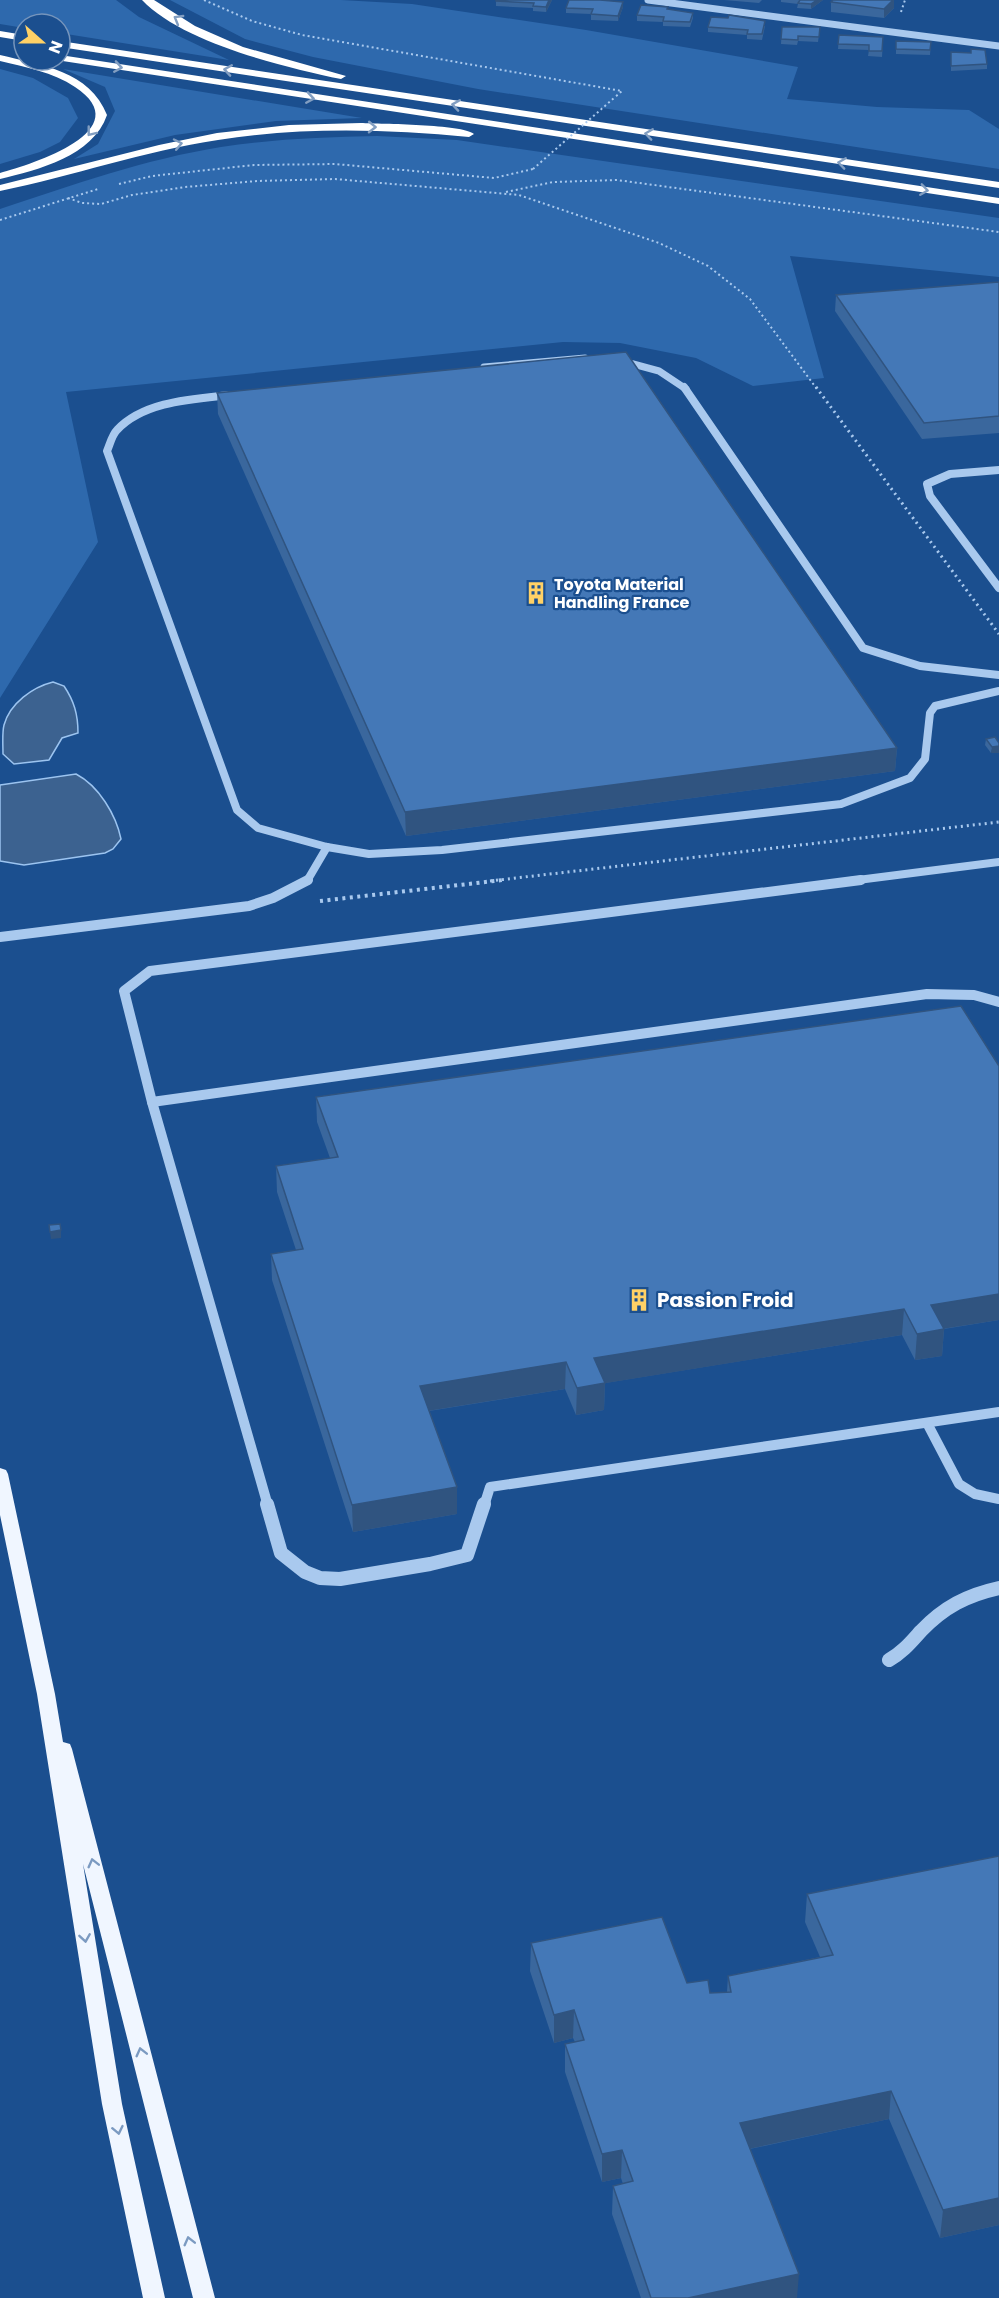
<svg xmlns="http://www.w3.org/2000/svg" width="999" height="2298" font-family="Poppins,sans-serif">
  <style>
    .green { fill: #2e69ad }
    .water { fill: #3c6290; stroke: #9cc4f0; stroke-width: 1.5 }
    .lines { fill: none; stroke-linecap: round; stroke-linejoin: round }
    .path-far2 { stroke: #a9c9ee; stroke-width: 2; stroke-dasharray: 2 3; stroke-linecap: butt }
    .path-far1 { stroke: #a9c9ee; stroke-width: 3; stroke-dasharray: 2 4; stroke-linecap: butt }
    .path { stroke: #a9c9ee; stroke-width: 4; stroke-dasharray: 3 4.5; stroke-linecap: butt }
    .minor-far3 { stroke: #a9c9ee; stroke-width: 7 }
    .minor-far2 { stroke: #a9c9ee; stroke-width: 8 }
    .minor-far1 { stroke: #a9c9ee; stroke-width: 10 }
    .minor { stroke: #a9c9ee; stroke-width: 14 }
    .major { fill: #f0f6ff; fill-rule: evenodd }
    .highway { fill: #fff; fill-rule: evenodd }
    .path-bridge { stroke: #a9c9ee; stroke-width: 2; stroke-dasharray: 2 3; stroke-linecap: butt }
    .wall { fill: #3a679d }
    .shaded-wall { fill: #305480 }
    .building { fill: #4478b7; stroke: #305480; stroke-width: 1.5 }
    .oneway { stroke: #829ec1 }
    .oneway2 { stroke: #7b9ac1 }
    .labels { text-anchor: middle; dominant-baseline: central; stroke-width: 4.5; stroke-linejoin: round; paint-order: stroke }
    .far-poi-label { font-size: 16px; font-weight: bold; fill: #fff; stroke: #1b4f8f; text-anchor: start }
    .poi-label { font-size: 20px; font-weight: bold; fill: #fff; stroke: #1b4f8f; text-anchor: start }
  </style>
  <rect width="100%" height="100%" fill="#1b4f8f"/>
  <g class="green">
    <polygon points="0,0 116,0 139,17 229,60 60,33 60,24 24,24 24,28 0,24"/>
    <polygon points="170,0 341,0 412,4 586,30 798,67 787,99 877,107 969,110 999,129 999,169 478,89 313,57 245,39"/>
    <polygon points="0,69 33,78 68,98 78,118 60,142 40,152 0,164"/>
    <polygon points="63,69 362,118 276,121 175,135 74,159 98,144 115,111 105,87"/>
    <path d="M377 136 457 140 999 218V277L790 256 824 378 753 386 696 358 620 343 563 342 66 392 98 542 0 698V209C72 185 146 159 221 147 273 139 325 137 377 136Z"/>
  </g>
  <g class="water">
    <path d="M53 682 64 686C74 701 78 714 78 733L62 738 49 760 14 764 3 754C3 745 2 733 4 725 10 703 33 687 53 682Z"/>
    <path d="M76 774C99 786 116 815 121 839L113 849 105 853 24 865 0 861V785Z"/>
  </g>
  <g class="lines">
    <g class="path-far2">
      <polyline points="204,0 252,21 302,35 622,91 614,98"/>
      <polyline points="901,12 905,0"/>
      <polyline points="119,184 152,176 254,165 335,164 494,178 533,169"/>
      <polyline points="506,192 553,182 617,180 999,232"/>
      <polyline points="68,198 82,203 101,204 132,195 185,187 257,181 335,179 519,195 659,243 708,266 750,299 817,389"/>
      <polyline points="0,220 98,189"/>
    </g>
    <g class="path-far1">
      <polyline points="816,387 999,634"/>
      <polyline points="490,881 999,822"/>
    </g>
    <polyline class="path" points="320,901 503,880"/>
    <g class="minor-far3">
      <polyline points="648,0 999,46"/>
      <polyline points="622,361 659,371 686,389"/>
      <polyline points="484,367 585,358"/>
    </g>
    <g class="minor-far2">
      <polyline points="684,387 863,648 920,666 999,675"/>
      <path d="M230 395C194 399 144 401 117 430 112 435 110 444 107 451L237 810 258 828 327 847 369 854 442 850 841 804 910 778 925 759 930 713 935 706 999 691"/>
      <polyline points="999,470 950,474 927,484 930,496 999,588"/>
      <polyline points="307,881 327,847"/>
      <polyline points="850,881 999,862"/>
    </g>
    <g class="minor-far1">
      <polyline points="0,937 249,906 273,898 308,880"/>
      <polyline points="152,1102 927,994 974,995 999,1002"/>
      <polyline points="927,1423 959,1484 975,1494 999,1499"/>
      <polyline points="268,1506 152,1102 124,991 150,971 861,880"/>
      <polyline points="484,1506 490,1487 999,1412"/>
    </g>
    <g class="minor">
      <polyline points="267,1504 281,1553 305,1572 320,1578 340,1579 430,1564 467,1555 484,1504"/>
      <path d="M889 1660C902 1653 911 1642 921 1631 944 1607 967 1595 999 1588"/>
    </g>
    <polygon class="major" points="0,1468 6,1470 8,1474 55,1694 63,1742 70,1744 72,1749 215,2298 193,2298 83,1864 122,2104 165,2298 143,2298 102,2104 37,1694 0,1515"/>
    <g class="highway">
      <path d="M142 0H154L195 26 243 47 346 76 341 79C284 67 183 43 142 0Z"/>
      <polygon points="0,31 24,35 24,41 0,37"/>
      <polygon points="60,41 999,182 999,188 60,47"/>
      <path d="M0 55C41 65 90 71 107 115 93 156 38 170 0 179V173C33 164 140 130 75 87 53 72 25 67 0 61Z"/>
      <polygon points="60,55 999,198 999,204 56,60 60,60"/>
      <path d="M361 123C381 124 462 124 474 134L469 137C385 129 301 127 218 140 144 151 73 176 0 191V185L159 145 217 133 289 125Z"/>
    </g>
    <polyline class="path-bridge" points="533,169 614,98"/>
  </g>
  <g class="wall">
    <polygon points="496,0 552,0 546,12 533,11 533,8 496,6"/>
    <polygon points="724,0 762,0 759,3"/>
    <polygon points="781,0 823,0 811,9 797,8 798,4 781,2"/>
    <polygon points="881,0 894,0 894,8 884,18 831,12 831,2"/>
    <polygon points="623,7 618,21 591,20 591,14 566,13 566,8"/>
    <polygon points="668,9 693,13 693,18 690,27 663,26 663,22 637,21 637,15"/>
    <polygon points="765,26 762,40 747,39 747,35 708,32 708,27"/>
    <polygon points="782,27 820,27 818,42 798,41 797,45 781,44"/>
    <polygon points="839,35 883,37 882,57 868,56 869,50 838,49"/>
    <polygon points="896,41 931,42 930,55 896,54"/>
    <polygon points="951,52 971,53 987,64 987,69 951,71"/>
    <polygon points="999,282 999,433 922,439 835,311 836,295"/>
    <polygon points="217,393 897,748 895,771 406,836 218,414"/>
    <polygon points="995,737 991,753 985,745 986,739"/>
    <polygon points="999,1066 999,1320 944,1329 942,1356 915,1360 902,1335 605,1383 604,1410 576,1415 565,1389 429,1411 457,1487 457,1514 353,1532 272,1280 271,1254 296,1250 277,1192 276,1166 330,1158 317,1122 316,1097"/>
    <polygon points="999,1856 999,2225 940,2238 889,2119 750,2149 797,2298 641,2298 612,2214 613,2186 623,2184 621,2178 602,2182 565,2072 565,2044 575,2042 573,2038 554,2043 530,1971 531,1943 687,1983 710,1993 727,1992 728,1976 820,1957 805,1922 807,1894"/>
  </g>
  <g class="shaded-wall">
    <polygon points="549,0 552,0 546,12 546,7"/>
    <polygon points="817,0 823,0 811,9 811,4"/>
    <polygon points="893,0 894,0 894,8 884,18 884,9"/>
    <polygon points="623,2 623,7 618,21 618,16"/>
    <polygon points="999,746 999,753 991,753 992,747"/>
    <polygon points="897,748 895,771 406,836 405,812"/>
    <polygon points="61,1230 61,1238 51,1239 50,1232"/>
    <polygon points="999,1294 999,1320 929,1331 931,1305"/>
    <polygon points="904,1309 902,1335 594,1385 594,1358"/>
    <polygon points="944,1329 942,1356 915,1360 917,1334"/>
    <polygon points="566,1362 565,1389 421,1412 420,1386"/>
    <polygon points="605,1383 604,1410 576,1415 577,1388"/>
    <polygon points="457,1487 457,1514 353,1532 352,1505"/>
    <polygon points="574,2010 573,2038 554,2043 554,2015"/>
    <polygon points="891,2091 889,2119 739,2151 740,2123"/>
    <polygon points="622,2150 621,2178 602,2182 602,2154"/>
    <polygon points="999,2198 999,2225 940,2238 943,2210"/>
    <polygon points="799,2274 797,2298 688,2298"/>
  </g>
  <g class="building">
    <polygon points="496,0 549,0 546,7 533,6 534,3 496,1"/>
    <polygon points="569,0 600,0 623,2 618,16 591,14 593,9 566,8"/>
    <polygon points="800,0 817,0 811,4 798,3"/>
    <polygon points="833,0 893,0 884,9 831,2"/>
    <polygon points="641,5 668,7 667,9 693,13 690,22 663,21 664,17 637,15"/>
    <polygon points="729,15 765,21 762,34 747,34 748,30 708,27 711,17 728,18"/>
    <polygon points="782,27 820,27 819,37 798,36 798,40 781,39"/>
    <polygon points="839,35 883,37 882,51 869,51 869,45 838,44"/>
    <polygon points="896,41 931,42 930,50 896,49"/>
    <polygon points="971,49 985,50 987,64 951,66 951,52 971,53"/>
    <polygon points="999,282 999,416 924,423 836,295"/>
    <polygon points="626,352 897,748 405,812 217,393"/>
    <polygon points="995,737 999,743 999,746 992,747 986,739"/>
    <polygon points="961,1006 999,1066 999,1294 931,1305 944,1329 917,1334 904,1309 594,1358 605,1383 577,1388 566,1362 420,1386 457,1487 352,1505 271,1254 303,1249 276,1166 338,1157 316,1097"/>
    <polygon points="60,1224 61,1230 50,1232 49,1225"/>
    <polygon points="999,1856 999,2198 943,2210 891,2091 740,2123 799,2274 688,2298 651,2298 613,2186 633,2181 622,2150 602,2154 565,2044 584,2040 574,2010 554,2015 531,1943 662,1917 687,1983 708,1980 710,1993 731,1992 728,1976 833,1955 807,1894"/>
  </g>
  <defs><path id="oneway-chevron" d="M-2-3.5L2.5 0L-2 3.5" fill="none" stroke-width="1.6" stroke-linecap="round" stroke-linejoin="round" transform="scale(1.5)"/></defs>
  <g class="oneway">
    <use href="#oneway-chevron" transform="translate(178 19) rotate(-150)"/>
    <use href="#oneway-chevron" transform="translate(118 67) rotate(9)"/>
    <use href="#oneway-chevron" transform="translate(228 70) rotate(-171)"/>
    <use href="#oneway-chevron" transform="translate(310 98) rotate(9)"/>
    <use href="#oneway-chevron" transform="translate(456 105) rotate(-171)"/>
    <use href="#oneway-chevron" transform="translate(372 127) rotate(1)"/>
    <use href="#oneway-chevron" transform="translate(91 132) rotate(128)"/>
    <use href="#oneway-chevron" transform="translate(649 134) rotate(-172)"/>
    <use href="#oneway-chevron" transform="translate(178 144) rotate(-12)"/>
    <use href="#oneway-chevron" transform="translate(842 163) rotate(-172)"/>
    <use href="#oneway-chevron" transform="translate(924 190) rotate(8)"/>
  </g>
  <g class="oneway2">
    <use href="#oneway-chevron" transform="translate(93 1863) rotate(-104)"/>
    <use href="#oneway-chevron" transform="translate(85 1938) rotate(81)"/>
    <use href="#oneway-chevron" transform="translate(141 2052) rotate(-104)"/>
    <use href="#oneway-chevron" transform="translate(118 2130) rotate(78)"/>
    <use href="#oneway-chevron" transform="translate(189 2241) rotate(-104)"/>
  </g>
  <defs>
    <g id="building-bare" transform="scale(1.8)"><path d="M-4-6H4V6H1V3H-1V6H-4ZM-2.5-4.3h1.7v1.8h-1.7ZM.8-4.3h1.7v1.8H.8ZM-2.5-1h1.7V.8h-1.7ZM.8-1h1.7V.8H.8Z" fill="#ffd166" stroke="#1b4f8f" stroke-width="2.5" paint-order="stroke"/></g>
  </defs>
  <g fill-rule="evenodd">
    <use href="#building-bare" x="536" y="593"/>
    <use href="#building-bare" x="639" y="1300"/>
  </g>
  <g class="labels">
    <g class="far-poi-label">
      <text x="554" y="584">Toyota Material<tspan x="554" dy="18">Handling France</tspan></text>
    </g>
    <g class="poi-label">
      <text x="657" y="1300">Passion Froid</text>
    </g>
  </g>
  <g transform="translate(42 42) rotate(111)"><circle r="28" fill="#1b4f8f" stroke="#7695bc" stroke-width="1.5"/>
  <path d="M0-4.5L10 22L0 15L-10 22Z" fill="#ffd166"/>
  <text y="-9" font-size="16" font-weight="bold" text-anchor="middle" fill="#ffffff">N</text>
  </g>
</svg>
